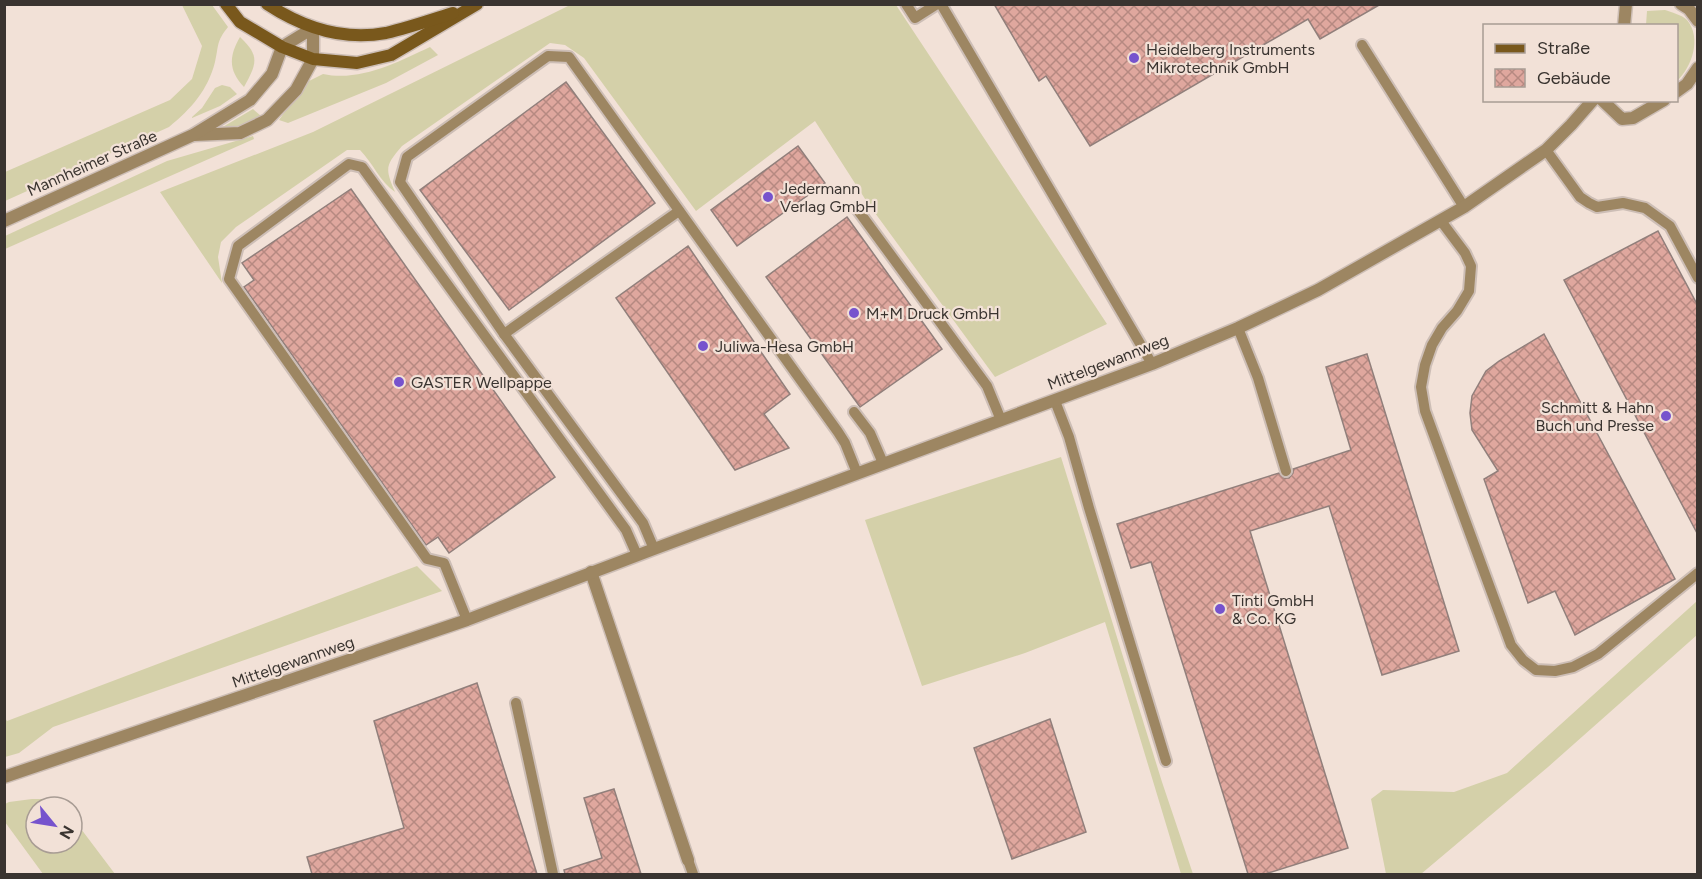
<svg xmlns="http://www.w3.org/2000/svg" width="1702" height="879" font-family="Figtree,sans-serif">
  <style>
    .grass { fill: #d4d0a9 }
    .building { fill: url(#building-cross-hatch); stroke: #917f7b; stroke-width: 1.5 }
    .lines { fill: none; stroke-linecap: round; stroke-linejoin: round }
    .service-casing { stroke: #cdbeb6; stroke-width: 14 }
    .minor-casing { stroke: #cdbeb6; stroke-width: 15 }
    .tertiary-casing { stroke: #cdbeb6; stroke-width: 15 }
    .secondary-casing { stroke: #cdbeb6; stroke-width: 15 }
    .service { stroke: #9d8662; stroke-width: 10 }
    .minor { stroke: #9d8662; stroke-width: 12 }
    .tertiary { stroke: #9d8662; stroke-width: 12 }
    .secondary { stroke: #79581c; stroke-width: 12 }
    .poi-dot { fill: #7653cd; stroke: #f2e1d7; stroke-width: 2 }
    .labels { text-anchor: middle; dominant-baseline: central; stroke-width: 4.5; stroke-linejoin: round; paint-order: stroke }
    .poi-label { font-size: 16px; fill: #3a3430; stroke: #f2e1d7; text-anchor: start }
    .street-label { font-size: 16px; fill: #3a3430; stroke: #f2e1d7 }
  </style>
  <defs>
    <pattern id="building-cross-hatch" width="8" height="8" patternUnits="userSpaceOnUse" patternTransform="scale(1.5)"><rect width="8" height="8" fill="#dfa79e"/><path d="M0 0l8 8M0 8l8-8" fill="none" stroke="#b68981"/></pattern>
  </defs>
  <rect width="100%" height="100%" fill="#f2e1d7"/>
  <g class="grass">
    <path d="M182 5H212L228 27C216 42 219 45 215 62 208 90 191 109 169 127L5 201V172L170 100 192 79 202 46Z"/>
    <path d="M570 5H896L1107 324 995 377 867 202 815 121 696 211 584 58 565 45 550 43 402 146C385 166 385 168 395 192 380 182 373 163 360 150H347L236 227 221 242 218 257 222 283 160 192 313 132Z"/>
    <path d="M1665 10C1671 12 1682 15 1687 20 1702 38 1692 67 1677 81L1676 26 1646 25 1647 11Z"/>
    <path d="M240 37C260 56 257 63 244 87 228 70 229 56 240 37Z"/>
    <path d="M430 47 438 55 386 83 288 123 279 120 305 83 323 74C360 82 398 62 430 47Z"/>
    <polygon points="222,85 230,87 237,94 220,106 192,118 192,117 202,108 215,88"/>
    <polygon points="253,109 261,116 240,126 221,128"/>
    <polygon points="253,136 254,139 5,249 5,236 167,161"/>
    <polygon points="1061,457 1162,782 1193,874 1181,874 1105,622 1025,653 922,686 865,520"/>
    <polygon points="417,566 442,591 53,727 19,753 5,757 5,718 7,721"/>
    <polygon points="1697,601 1697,635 1548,767 1421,874 1386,874 1371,799 1383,790 1454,792 1507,773"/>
    <polygon points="32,799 55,799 64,807 36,807 36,843 72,843 72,817 115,874 43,874 5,822 5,804 9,802"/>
  </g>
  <g class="building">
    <polygon points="994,4 1381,4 1320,39 1308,19 1090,146 1046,76 1039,81"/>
    <polygon points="566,82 655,203 509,310 420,190"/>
    <polygon points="798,146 825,183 737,246 711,210"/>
    <polygon points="351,189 555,477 449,553 438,537 426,545 244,287 254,280 242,263"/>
    <polygon points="847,217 942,349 860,407 766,277"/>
    <polygon points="1658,231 1698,306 1698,535 1564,280"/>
    <polygon points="688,246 790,394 764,414 789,448 735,470 616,298"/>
    <polygon points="1544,334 1675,579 1575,635 1555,591 1528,603 1484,479 1498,471 1472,430 1470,413 1472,396 1486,371 1499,361"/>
    <polygon points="1367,354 1459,651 1382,675 1329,506 1250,531 1348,848 1265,874 1248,874 1151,562 1131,568 1117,524 1279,473 1284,478 1289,478 1293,473 1293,469 1351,450 1326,367"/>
    <polygon points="477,683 537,874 312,874 307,857 404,828 374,721"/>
    <polygon points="1050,719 1086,832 1012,859 974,748"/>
    <polygon points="614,789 641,874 565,874 564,870 602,858 584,798"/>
  </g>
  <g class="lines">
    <g class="service-casing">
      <g id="service">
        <polyline points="906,4 915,18 937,4"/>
        <polyline points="941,4 1152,364"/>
        <polyline points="1362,45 1464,207"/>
        <polyline points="1546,150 1580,197 1589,203 1597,207 1623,203 1645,208 1670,226 1698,278"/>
        <polyline points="857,209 987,386 1001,420"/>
        <polyline points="1441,221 1465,253 1471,266 1469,291 1457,311 1442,328 1432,345 1425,365 1421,387 1425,411 1511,645 1523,660 1536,670 1555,671 1573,667 1598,654 1698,573"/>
        <polyline points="1238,328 1258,378 1286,471"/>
        <polyline points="504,334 679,211"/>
        <polyline points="1055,401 1069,437 1089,508 1166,761"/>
        <polyline points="854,412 870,433 883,463"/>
        <polyline points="654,549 643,523 504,334 400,182 407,157 548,56 569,57 838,432 845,443 857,473"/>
        <polyline points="467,620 444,563 427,559 229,279 238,246 349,164 362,167 626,530 637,555"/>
        <polyline points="516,703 553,874"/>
        <polyline points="688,860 693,874"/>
      </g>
    </g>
    <g class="minor-casing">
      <g id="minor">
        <polyline points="1681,4 1689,9 1698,21"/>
        <polyline points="1624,26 1626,4"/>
        <polyline points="1676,92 1687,84 1698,68"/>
        <polyline points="1602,100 1622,119 1633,118 1664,100"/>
        <polyline points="591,572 688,860"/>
        <polyline points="4,777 467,620 654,549 1152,364 1238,328 1318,290 1464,207 1546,150 1571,125 1593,100"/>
      </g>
    </g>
    <g class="tertiary-casing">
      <g id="tertiary">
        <polyline points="194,135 240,133 267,120 296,90 313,59 313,28"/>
        <polyline points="4,221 193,135 250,100 272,74 282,47 313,28"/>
      </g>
    </g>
    <g class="secondary-casing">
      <g id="secondary">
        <polyline points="226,4 240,22 282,47 313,59 357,63 391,55 477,4"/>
        <path d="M267 4C302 27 343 41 386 33 408 28 431 20 453 13"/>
      </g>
    </g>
    <use href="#service" class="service"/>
    <use href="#minor" class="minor"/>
    <use href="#tertiary" class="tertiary"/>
    <use href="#secondary" class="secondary"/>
  </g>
  <g class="poi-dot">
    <circle cx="1134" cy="58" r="6"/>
    <circle cx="768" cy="197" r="6"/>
    <circle cx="854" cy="313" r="6"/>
    <circle cx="703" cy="346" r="6"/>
    <circle cx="399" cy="382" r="6"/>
    <circle cx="1666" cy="416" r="6"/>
    <circle cx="1220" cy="609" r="6"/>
  </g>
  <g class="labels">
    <g class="poi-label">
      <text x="1146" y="49">Heidelberg Instruments<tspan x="1146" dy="18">Mikrotechnik GmbH</tspan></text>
      <text x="780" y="188">Jedermann<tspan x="780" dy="18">Verlag GmbH</tspan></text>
      <text x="866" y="313">M+M Druck GmbH</text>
      <text x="715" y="346">Juliwa-Hesa GmbH</text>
      <text x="411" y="382">GASTER Wellpappe</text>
      <text x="1654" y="407" text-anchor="end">Schmitt &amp; Hahn<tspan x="1654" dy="18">Buch und Presse</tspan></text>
      <text x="1232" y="600">Tinti GmbH<tspan x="1232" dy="18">&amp; Co. KG</tspan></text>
    </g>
    <g class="street-label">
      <text transform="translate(92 163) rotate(-24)">Mannheimer Straße</text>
      <text transform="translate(1108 362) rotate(-21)">Mittelgewannweg</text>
      <text transform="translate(293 662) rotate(-19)">Mittelgewannweg</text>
    </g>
  </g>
  <rect width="1702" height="879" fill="none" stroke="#3a3430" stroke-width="12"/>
  <rect x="1483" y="24" width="195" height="78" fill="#f2e1d7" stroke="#a89c94" stroke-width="1.5"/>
  <rect x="1495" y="44" width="30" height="9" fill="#79581c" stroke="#a89c94" stroke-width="1.5"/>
  <text x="1537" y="54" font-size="18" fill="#3a3430">Straße</text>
  <rect x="1495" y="69" width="30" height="18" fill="url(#building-cross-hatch)" stroke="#a89c94" stroke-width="1.5"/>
  <text x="1537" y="84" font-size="18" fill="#3a3430">Gebäude</text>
  <g transform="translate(54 825) rotate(120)"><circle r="28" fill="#f2e1d7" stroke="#a89c94" stroke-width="1.5"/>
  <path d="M0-4.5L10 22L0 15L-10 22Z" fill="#7653cd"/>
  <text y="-9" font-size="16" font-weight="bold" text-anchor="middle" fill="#3a3430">N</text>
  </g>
</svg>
